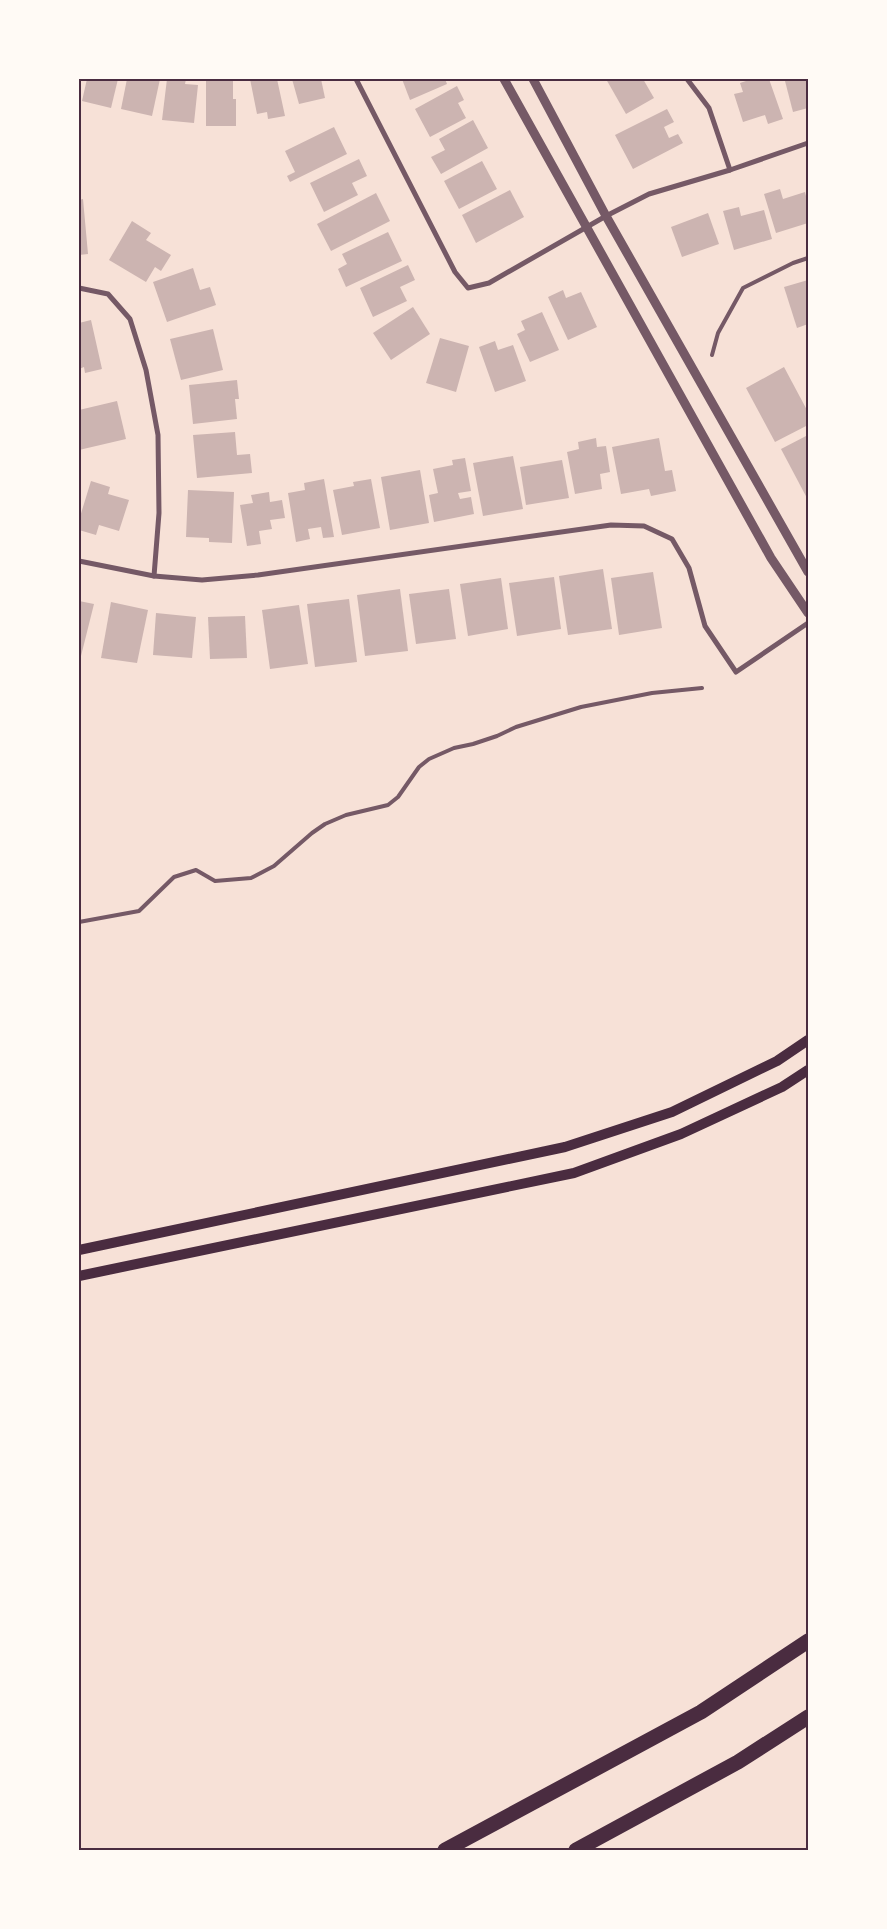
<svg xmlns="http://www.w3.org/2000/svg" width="887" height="1929" font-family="Signika,sans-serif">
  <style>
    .building { fill: #ccb4b1 }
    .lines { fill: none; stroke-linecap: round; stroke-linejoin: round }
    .service { stroke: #755966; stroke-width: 4 }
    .minor { stroke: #755966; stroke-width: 5 }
    .tertiary { stroke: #755966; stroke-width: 9 }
    .secondary { stroke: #4a2c40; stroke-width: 10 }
    .motorway { stroke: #4a2c40; stroke-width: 15 }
    .neatline { fill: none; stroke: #4a2c40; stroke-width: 2 }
  </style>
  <rect width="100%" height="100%" fill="#f7e1d7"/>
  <g class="building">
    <polygon points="87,79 118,79 111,108 82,101"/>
    <polygon points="127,79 160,79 152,116 121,109"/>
    <polygon points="167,79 186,79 185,84 198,85 194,123 162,120"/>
    <polygon points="206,79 233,79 233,99 236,99 236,126 206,126"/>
    <polygon points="250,79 277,79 285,116 268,119 267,112 257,114"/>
    <polygon points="292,79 321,79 325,98 299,104"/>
    <polygon points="402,79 445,79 447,84 410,100"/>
    <polygon points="606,79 643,79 654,98 626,114"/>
    <polygon points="752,79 769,79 783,119 768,124 765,115 743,122 734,94 743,92 740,83"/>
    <polygon points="795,79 808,79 808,108 793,112 785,81"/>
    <polygon points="457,86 464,100 458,103 466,118 430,137 415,109"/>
    <polygon points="667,109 674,122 664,127 669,138 678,134 683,143 633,169 615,135"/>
    <polygon points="473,120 488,148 441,174 431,157 445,150 439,139"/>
    <polygon points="334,127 347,154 290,182 287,176 295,172 285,151"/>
    <polygon points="359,159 367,176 352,183 358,195 324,212 310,183"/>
    <polygon points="482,161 497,189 459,209 444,181"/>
    <polygon points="780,189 783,199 805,192 808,204 808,223 776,233 764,194"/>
    <polygon points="510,190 524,217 476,243 462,215"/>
    <polygon points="376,193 390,221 331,251 317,224"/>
    <polygon points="83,199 88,254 79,255 79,200"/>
    <polygon points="739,207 741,216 764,210 772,239 734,250 723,211"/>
    <polygon points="708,213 719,244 682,257 671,227"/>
    <polygon points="132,221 151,233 146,240 171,255 161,271 155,267 146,282 109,260"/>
    <polygon points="388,232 402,261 346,287 338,269 347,264 342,254"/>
    <polygon points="408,265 415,280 400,287 407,301 373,317 360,288"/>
    <polygon points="193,268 200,290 210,287 216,305 167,322 153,282"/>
    <polygon points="808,280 808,324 797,328 784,287"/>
    <polygon points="563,290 566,298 581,292 597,327 568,340 548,297"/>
    <polygon points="413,307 430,334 391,360 373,333"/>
    <polygon points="542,312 559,350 530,362 517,334 525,330 521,321"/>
    <polygon points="91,320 102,369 85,373 84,367 79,369 79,323"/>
    <polygon points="213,329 223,370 181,380 170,339"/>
    <polygon points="440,338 469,346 456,392 426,383"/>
    <polygon points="495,341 498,350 513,345 526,381 495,392 479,347"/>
    <polygon points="784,367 808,412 808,425 775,442 746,388"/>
    <polygon points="237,380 239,399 235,399 237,419 193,424 189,385"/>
    <polygon points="117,401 126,439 79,450 79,410"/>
    <polygon points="235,432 237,455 250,454 252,473 197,478 193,435"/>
    <polygon points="808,435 808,500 781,449"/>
    <polygon points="596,438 597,447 606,446 610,472 600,474 602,489 575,494 567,452 579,449 578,442"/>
    <polygon points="659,438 665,471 672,470 676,491 651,496 649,489 621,494 612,447"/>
    <polygon points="513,456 523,509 483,516 473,463"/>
    <polygon points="465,458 471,491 458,493 460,499 471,497 474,514 434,522 429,495 438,493 433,469 453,465 452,460"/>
    <polygon points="562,460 569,498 526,505 520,467"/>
    <polygon points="420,470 429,523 390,530 381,477"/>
    <polygon points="324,479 334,537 323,538 321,527 308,529 310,539 296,542 288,493 305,490 304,483"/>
    <polygon points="371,479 380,528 342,535 333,490 354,486 353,482"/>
    <polygon points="91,481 110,487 108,494 129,500 119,531 99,525 96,535 79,530 79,520"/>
    <polygon points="188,490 234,492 232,543 209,542 209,538 186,537"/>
    <polygon points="269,492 270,502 282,500 285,518 270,520 272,529 259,531 261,544 247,546 240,505 253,503 251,495"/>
    <polygon points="603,569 612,629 568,635 559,576"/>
    <polygon points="653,572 662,628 619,635 611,578"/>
    <polygon points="554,577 561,629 517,636 509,583"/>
    <polygon points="501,578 508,629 468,636 460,584"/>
    <polygon points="400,589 408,651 365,656 357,595"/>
    <polygon points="449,589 456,639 416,644 409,594"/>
    <polygon points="349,599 357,662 315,667 307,604"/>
    <polygon points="79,601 94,604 79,664"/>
    <polygon points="111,602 148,610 137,663 101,658"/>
    <polygon points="299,605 308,664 270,669 262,610"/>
    <polygon points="156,613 196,617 192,658 153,655"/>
    <polygon points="245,616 247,658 210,659 208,617"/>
  </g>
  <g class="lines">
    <g class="service">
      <polyline points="712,355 718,333 743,288 793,263 808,258"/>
      <polyline points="79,922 139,911 174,877 196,870 215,881 251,878 274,866 312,833 325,824 346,815 388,805 398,797 419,767 429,759 454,748 473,744 497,736 516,727 581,707 652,693 702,688"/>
    </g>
    <g class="minor">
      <polyline points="356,79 455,272 468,288 489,283 606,216 649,194 730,170 808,143"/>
      <polyline points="687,79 709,108 730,170"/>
      <polyline points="79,288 108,294 130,319 146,370 158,435 159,513 154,576"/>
      <polyline points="79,561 154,576 202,580 258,575 611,525 644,526 672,539 689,568 705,626 736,672 808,623"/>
    </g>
    <g class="tertiary">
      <polyline points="504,79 771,558 808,613"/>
      <polyline points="533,79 606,216 808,572"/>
    </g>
    <g class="secondary">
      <polyline points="79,1250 565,1147 672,1112 777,1061 808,1040"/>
      <polyline points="79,1276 574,1173 681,1134 782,1087 808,1070"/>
    </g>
    <g class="motorway">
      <polyline points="445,1850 701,1712 808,1641"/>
      <polyline points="576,1850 738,1762 808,1717"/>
    </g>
  </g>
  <rect width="887" height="1929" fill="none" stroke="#fffaf5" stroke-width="160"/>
  <rect x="80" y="80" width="727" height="1769" class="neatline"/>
</svg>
